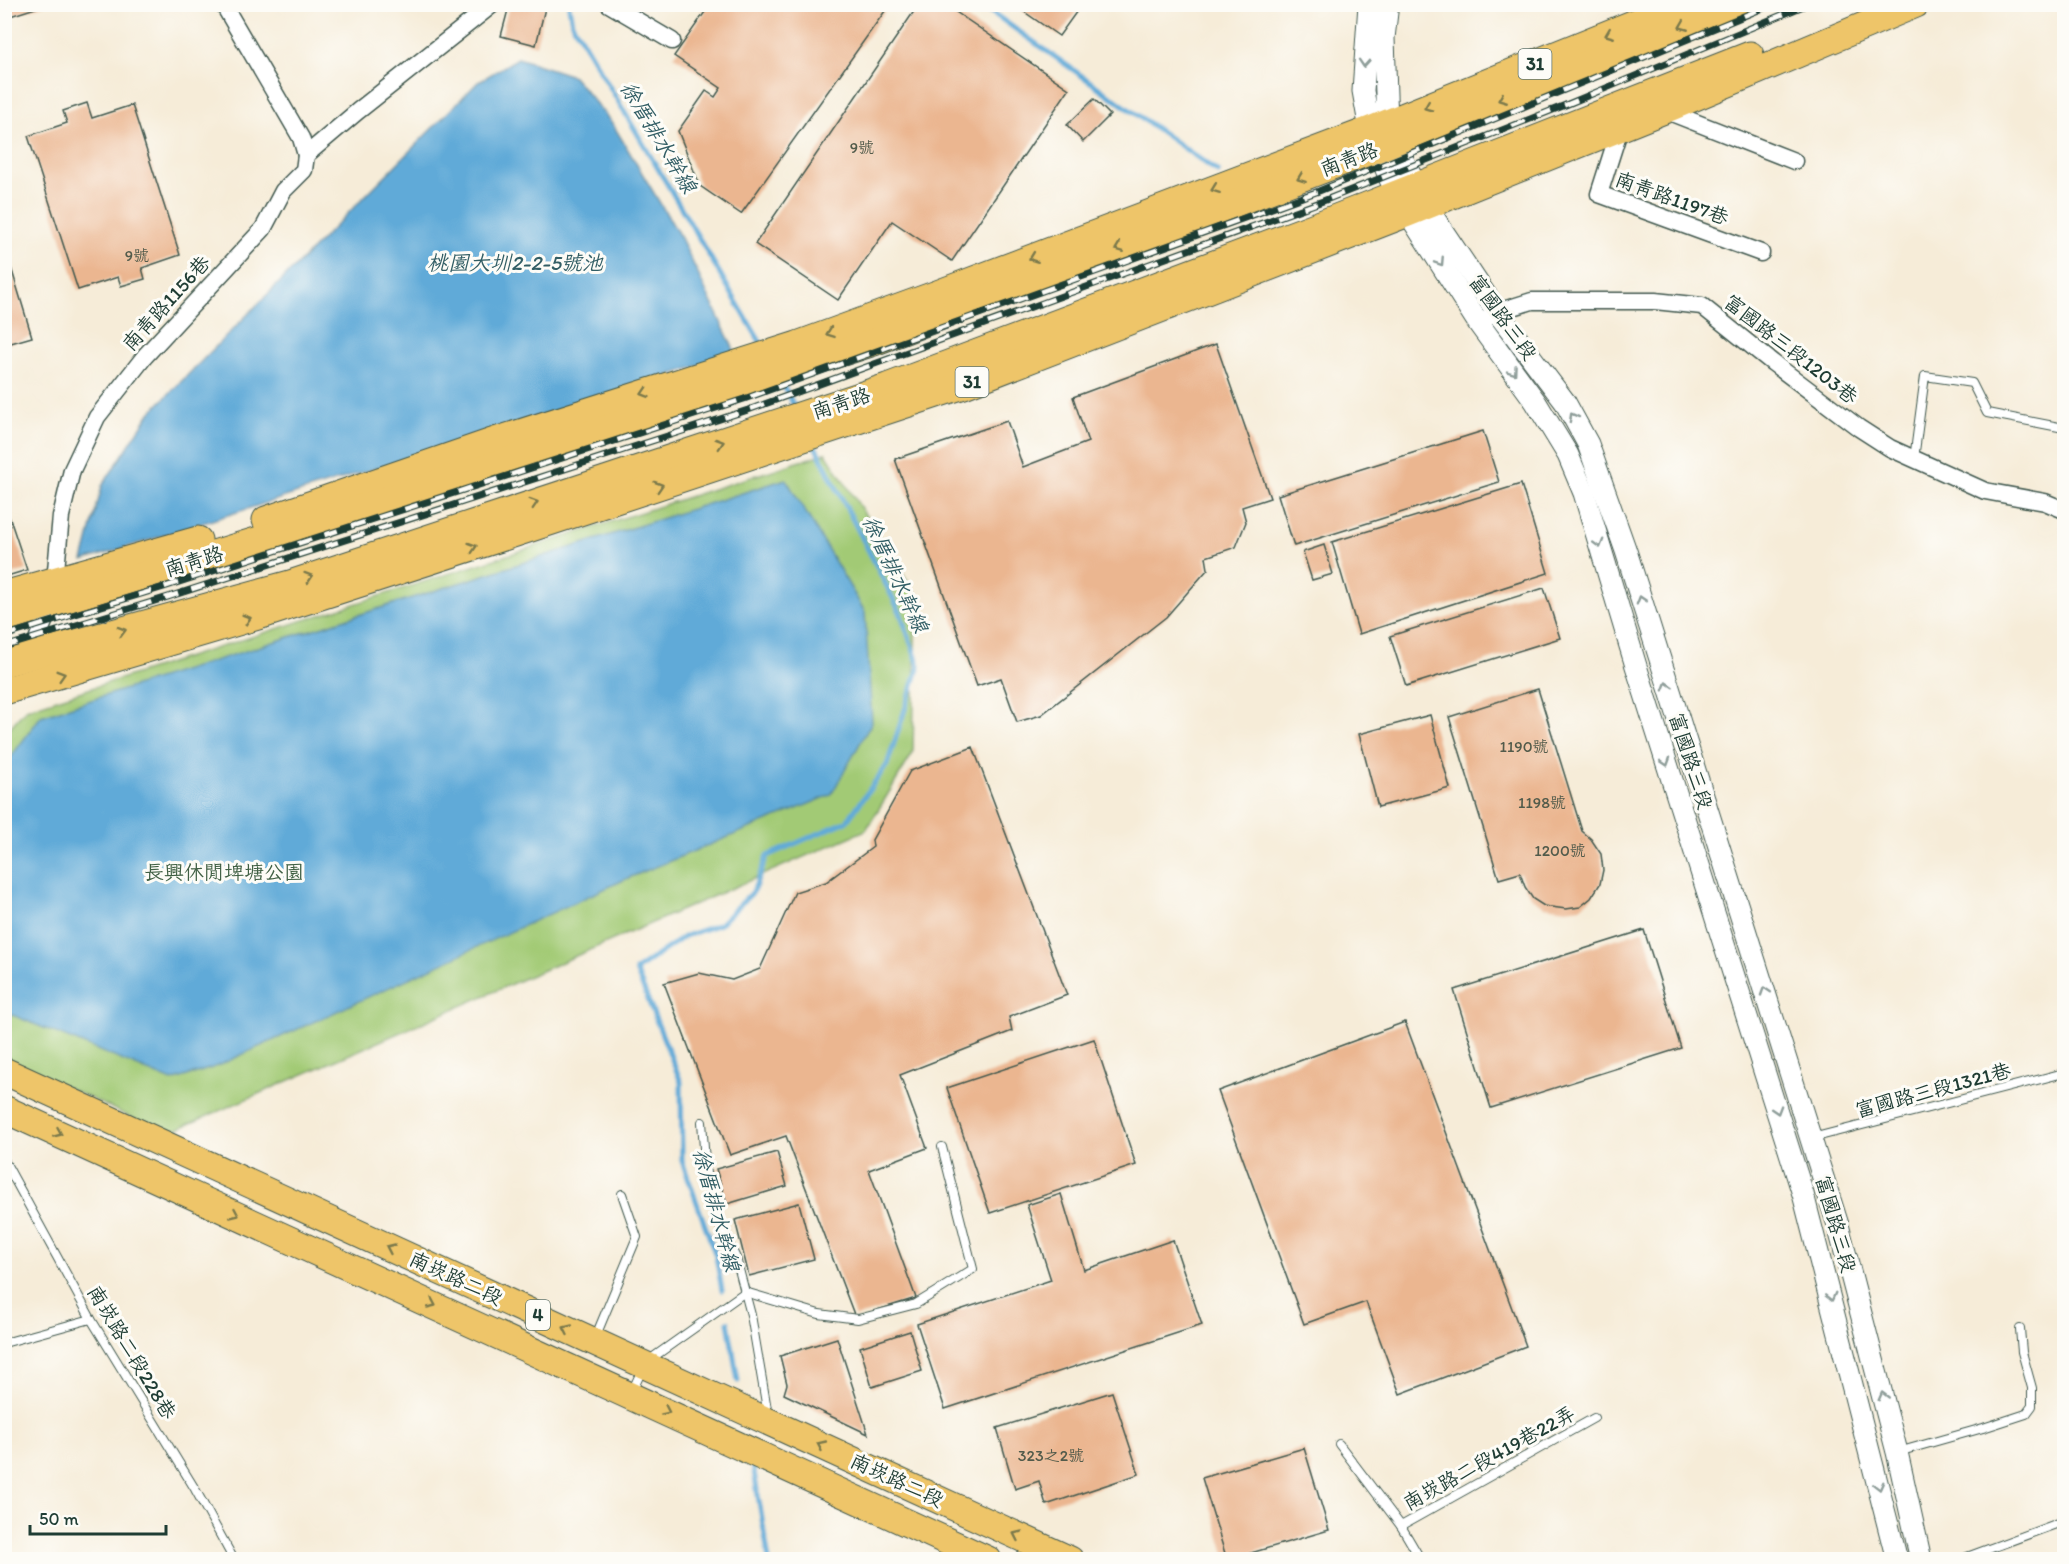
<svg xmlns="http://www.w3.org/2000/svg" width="2069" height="1564" font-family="Itim,'LXGW WenKai TC',sans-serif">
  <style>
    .green { fill: #a2ca75; stroke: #608454; stroke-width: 1.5 }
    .water { fill: #60aad8; stroke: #407486; stroke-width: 1.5 }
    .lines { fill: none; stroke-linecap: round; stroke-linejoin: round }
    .stream { stroke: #60aad8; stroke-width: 5 }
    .building { fill: #ebb690 }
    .service-casing { stroke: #3f574d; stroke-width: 10 }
    .minor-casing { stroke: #3f574d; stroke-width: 19 }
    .tertiary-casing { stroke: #3f574d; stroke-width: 23 }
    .primary-casing { stroke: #3f574d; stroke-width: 29 }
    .service { stroke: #fff; stroke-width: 8 }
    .minor { stroke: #fff; stroke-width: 16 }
    .tertiary { stroke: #fff; stroke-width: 21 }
    .primary { stroke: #eec569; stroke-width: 27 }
    .rail-casing { stroke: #1f3d34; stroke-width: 7 }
    .rail { stroke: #fdfcf7; stroke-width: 4.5; stroke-dasharray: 14; stroke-linecap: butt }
    .oneway { stroke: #7c7a4c }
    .oneway2 { stroke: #8f9e9a }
    .labels { text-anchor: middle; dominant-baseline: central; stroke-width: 6; stroke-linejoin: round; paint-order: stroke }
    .number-label { font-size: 16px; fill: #525b4b }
    .shield { fill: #fdfcf7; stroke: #62766e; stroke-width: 1.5 }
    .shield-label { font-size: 18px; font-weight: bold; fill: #1f3d34 }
    .street-label { font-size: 20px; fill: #1f3d34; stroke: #fdfcf7 }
    .park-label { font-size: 20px; fill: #406044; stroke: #fdfcf7 }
    .water-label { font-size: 21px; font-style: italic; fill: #325e65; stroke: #fdfcf7 }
  </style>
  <rect width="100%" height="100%" fill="#fdfcf7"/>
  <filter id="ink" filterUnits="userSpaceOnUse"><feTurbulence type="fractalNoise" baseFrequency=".0167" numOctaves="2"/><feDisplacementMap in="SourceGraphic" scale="12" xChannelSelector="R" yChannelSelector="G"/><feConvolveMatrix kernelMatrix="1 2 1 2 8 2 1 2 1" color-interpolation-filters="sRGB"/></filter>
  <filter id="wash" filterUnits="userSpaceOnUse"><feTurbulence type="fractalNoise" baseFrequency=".008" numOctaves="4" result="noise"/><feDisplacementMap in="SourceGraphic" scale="24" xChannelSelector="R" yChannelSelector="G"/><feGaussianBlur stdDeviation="1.35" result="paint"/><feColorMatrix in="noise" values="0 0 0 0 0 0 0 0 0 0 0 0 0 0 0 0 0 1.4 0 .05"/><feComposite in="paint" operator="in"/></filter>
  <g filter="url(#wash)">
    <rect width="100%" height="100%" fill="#f6ecd8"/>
    <polygon class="green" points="826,453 916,595 913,753 866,830 166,1134 5,1058 5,733 26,709"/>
    <g class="water">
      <polygon points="518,58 573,76 612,123 681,238 736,354 83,561 102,486 150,413 478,82"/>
      <polygon points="786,479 865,612 872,722 831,795 626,879 215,1067 172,1081 5,1012 5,765 41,716"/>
    </g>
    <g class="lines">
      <g class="stream">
        <polyline points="980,4 1218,172"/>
        <polyline points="569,7 572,23 762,345"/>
        <polyline points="782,383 794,406"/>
        <polyline points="722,1290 716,1256 682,1161 681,1082 636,970 685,936 720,924 753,892 767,856 847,821 887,765 919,666 900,612 815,446"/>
        <polyline points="728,1322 738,1381"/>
        <polyline points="753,1466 769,1560"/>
      </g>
    </g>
    <g id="blocks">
      <g class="building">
        <polygon points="4,4 45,4 45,5 4,18"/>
        <polygon points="517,4 546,4 536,45 501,36 509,6"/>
        <polygon points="694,4 890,4 741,214 700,186 678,131 706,91 715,97 721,88 674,56 705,12"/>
        <polygon points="919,4 944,4 1069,89 952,261 892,221 838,300 755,244"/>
        <polygon points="1013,4 1082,4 1059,36"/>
        <polygon points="1094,99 1110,115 1083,142 1067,125"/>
        <polygon points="87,103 92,118 132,105 180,255 142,268 145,279 121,286 118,277 78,290 28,136 67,123 63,111"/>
        <polygon points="10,264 32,337 4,345 4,266"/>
        <polygon points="1216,344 1270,498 1242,507 1246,522 1236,547 1206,557 1208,569 1166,617 1041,715 1017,722 1001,678 977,686 895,459 1007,421 1023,467 1088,442 1073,397"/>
        <polygon points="1483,431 1499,482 1294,546 1278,495"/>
        <polygon points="1521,484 1548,573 1359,634 1332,542"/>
        <polygon points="4,501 27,570 4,577"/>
        <polygon points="1324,545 1333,574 1312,580 1303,552"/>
        <polygon points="1544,588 1560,638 1406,686 1390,636"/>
        <polygon points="1538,689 1582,831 1591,839 1601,854 1603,870 1600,884 1591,898 1580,907 1566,909 1544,906 1533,899 1525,887 1520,873 1499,879 1449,717"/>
        <polygon points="1430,715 1450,788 1378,807 1359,734"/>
        <polygon points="973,747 1067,995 1009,1017 1012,1031 900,1075 927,1148 869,1170 916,1298 855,1317 786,1136 730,1155 664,983 699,973 732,980 760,969 795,892 826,882 873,847 872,840 910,771"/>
        <polygon points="1644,930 1681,1048 1491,1108 1454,990"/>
        <polygon points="1405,1022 1526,1346 1400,1394 1366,1302 1304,1324 1218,1091"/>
        <polygon points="1094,1039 1136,1165 990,1213 947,1088"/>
        <polygon points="777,1152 787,1186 727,1204 716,1169"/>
        <polygon points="1061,1194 1084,1270 1173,1240 1202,1325 945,1409 917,1324 1051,1280 1027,1205"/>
        <polygon points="799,1203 814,1259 749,1276 735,1220"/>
        <polygon points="910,1331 922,1371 872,1387 860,1347"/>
        <polygon points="837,1338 868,1434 784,1394 787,1384 780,1356"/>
        <polygon points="1112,1392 1139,1474 1046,1505 1039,1481 1015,1489 997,1428"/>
        <polygon points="1304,1448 1329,1530 1227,1560 1202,1478"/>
      </g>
    </g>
  </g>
  <g filter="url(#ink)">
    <use href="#blocks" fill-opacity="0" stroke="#3f574d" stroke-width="1.5"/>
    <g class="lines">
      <g class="service-casing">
        <g id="service">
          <polyline points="1914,459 1925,376 1972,383 1987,413 2064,428"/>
          <polyline points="702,1122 706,1174 715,1216 736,1258 751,1315 768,1415"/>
          <polyline points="1812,1138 2064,1073"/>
          <polyline points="4,1160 91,1319 195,1489 234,1560"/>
          <polyline points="595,1338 637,1237 622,1194"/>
          <polyline points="4,1343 91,1319"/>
          <polyline points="631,1394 645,1363 745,1292 819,1314 858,1319 916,1304 973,1269 942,1147"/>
          <polyline points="1339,1444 1401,1526 1421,1560"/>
          <polyline points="1898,1452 1983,1428 2026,1414 2032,1406 2032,1388 2022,1352 2020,1329"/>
          <polyline points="1401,1526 1594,1418"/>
          <polyline points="1959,1560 2064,1521"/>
        </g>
      </g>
      <g class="minor-casing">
        <g id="minor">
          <polyline points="609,4 672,41"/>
          <polyline points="1664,110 1794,161"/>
          <polyline points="1620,128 1599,194 1761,253"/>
          <polyline points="306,155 358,111 493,4"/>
          <polyline points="1487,318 1497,312 1532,301 1655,301 1702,306 1773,363 1859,428 1890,448 1985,491 2045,502 2064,510"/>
          <polyline points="29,660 51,604 55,581 61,516 72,470 97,417 145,356 263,229 283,191 304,170 306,155 301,138 223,4"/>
        </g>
      </g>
      <g class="tertiary-casing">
        <g id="tertiary">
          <polyline points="1369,4 1363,91 1370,130 1396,194 1479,324 1535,401 1568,455 1584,493 1636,666 1803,1194 1897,1560"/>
          <polyline points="1388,4 1384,38 1387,123 1394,142 1426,206 1497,312 1565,402 1588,444 1626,551 1838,1225 1897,1452 1921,1560"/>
        </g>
      </g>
      <g class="primary-casing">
        <g id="primary">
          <polyline points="266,520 498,440 797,345 937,294 1370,130 1682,4"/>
          <polyline points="4,595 198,540"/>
          <polyline points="4,618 312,524 874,342 1376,149 1737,4"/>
          <polyline points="4,663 290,584 887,387 1326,222 1750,55"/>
          <polyline points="4,691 268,613 516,533 964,385 1408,213 1664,110 1916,4"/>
          <polyline points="4,1071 1070,1560"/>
          <polyline points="4,1109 988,1560"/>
        </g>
      </g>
      <use href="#service" class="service"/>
      <use href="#minor" class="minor"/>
      <use href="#tertiary" class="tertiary"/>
      <use href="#primary" class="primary"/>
      <g class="rail-casing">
        <g id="rail">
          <polyline points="4,636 164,587 744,399 1319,191 1773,4"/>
          <polyline points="4,647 168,597 748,410 1323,201 1568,104 1808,4"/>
        </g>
      </g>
      <use href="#rail" class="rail"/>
    </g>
    <defs><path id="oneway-chevron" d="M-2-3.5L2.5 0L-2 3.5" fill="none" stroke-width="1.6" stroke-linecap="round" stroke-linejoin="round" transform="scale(1.5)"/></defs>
    <g class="oneway">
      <use href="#oneway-chevron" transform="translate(1683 26) rotate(158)"/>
      <use href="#oneway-chevron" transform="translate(1609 34) rotate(158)"/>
      <use href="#oneway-chevron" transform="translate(1502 99) rotate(158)"/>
      <use href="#oneway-chevron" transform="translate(1428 107) rotate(158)"/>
      <use href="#oneway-chevron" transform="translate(1301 178) rotate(159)"/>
      <use href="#oneway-chevron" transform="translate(1215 189) rotate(159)"/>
      <use href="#oneway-chevron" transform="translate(1119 248) rotate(159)"/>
      <use href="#oneway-chevron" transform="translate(1033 258) rotate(159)"/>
      <use href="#oneway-chevron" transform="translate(830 333) rotate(160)"/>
      <use href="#oneway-chevron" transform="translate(645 393) rotate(162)"/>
      <use href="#oneway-chevron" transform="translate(720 443) rotate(-18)"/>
      <use href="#oneway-chevron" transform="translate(659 486) rotate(-18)"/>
      <use href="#oneway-chevron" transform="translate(534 503) rotate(-18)"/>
      <use href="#oneway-chevron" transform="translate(473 547) rotate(-18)"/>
      <use href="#oneway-chevron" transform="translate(309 577) rotate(-18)"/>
      <use href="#oneway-chevron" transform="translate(247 619) rotate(-17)"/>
      <use href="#oneway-chevron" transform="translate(122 631) rotate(-16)"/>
      <use href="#oneway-chevron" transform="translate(61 675) rotate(-17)"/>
      <use href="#oneway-chevron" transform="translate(58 1133) rotate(24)"/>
      <use href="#oneway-chevron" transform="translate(235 1214) rotate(24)"/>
      <use href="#oneway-chevron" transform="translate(390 1248) rotate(-155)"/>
      <use href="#oneway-chevron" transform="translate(432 1304) rotate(24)"/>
      <use href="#oneway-chevron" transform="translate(567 1329) rotate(-155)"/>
      <use href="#oneway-chevron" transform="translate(666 1411) rotate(25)"/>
      <use href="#oneway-chevron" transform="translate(821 1445) rotate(-155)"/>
      <use href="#oneway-chevron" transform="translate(1017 1535) rotate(-155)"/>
    </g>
    <g class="oneway2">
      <use href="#oneway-chevron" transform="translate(1364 63) rotate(94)"/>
      <use href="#oneway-chevron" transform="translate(1440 262) rotate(57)"/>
      <use href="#oneway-chevron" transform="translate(1513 371) rotate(55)"/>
      <use href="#oneway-chevron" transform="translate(1573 417) rotate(-119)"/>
      <use href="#oneway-chevron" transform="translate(1599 544) rotate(74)"/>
      <use href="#oneway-chevron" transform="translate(1641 600) rotate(-107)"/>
      <use href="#oneway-chevron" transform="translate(1667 686) rotate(-107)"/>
      <use href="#oneway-chevron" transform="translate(1666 762) rotate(72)"/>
      <use href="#oneway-chevron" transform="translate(1765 991) rotate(-108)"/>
      <use href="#oneway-chevron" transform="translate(1777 1110) rotate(73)"/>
      <use href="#oneway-chevron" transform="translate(1831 1297) rotate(76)"/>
      <use href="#oneway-chevron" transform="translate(1883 1396) rotate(-105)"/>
      <use href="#oneway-chevron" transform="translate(1879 1486) rotate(76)"/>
    </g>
  </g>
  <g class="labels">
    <g class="number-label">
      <text x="862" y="147">9號</text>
      <text x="137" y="255">9號</text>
      <text x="1524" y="746">1190號</text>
      <text x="1542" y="802">1198號</text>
      <text x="1560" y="850">1200號</text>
      <text x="1051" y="1455">323之2號</text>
    </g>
    <g class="shield">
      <rect x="1518.5" y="49" width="33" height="30" rx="4.5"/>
      <rect x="955.5" y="367" width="33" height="30" rx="4.5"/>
      <rect x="526" y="1300" width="24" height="30" rx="4.5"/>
    </g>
    <g class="shield-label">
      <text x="1535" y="64">31</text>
      <text x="972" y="382">31</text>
      <text x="538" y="1315">4</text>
    </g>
    <g class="street-label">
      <text transform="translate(1349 159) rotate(-21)">南青路</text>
      <text transform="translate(1672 198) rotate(20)">南青路1197巷</text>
      <text transform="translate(166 303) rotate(-48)">南青路1156巷</text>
      <text transform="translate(1503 317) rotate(54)">富國路三段</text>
      <text transform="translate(1791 349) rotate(38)">富國路三段1203巷</text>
      <text transform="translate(841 403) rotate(-18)">南青路</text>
      <text transform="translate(194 561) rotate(-17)">南青路</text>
      <text transform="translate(1691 761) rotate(72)">富國路三段</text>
      <text transform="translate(1933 1090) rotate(-15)">富國路三段1321巷</text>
      <text transform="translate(1836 1224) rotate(74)">富國路三段</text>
      <text transform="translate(456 1278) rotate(25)">南崁路二段</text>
      <text transform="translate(132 1352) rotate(59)">南崁路二段228巷</text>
      <text transform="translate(1489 1458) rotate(-29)">南崁路二段419巷22弄</text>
      <text transform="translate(897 1480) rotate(25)">南崁路二段</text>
    </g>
    <g class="park-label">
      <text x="224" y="872">長興休閒埤塘公園</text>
    </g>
    <g class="water-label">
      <text transform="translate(659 137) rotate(59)">徐厝排水幹線</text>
      <text x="515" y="262">桃園大圳2-2-5號池</text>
      <text transform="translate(896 574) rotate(65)">徐厝排水幹線</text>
      <text transform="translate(717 1210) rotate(75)">徐厝排水幹線</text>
    </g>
  </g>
  <rect width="2069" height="1564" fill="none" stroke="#fdfcf7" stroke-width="24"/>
  <path d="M30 1525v9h136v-9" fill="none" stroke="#1f3d34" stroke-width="3"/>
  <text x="39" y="1525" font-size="18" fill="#1f3d34" stroke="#fdfcf7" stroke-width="4.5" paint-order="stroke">50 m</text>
</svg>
